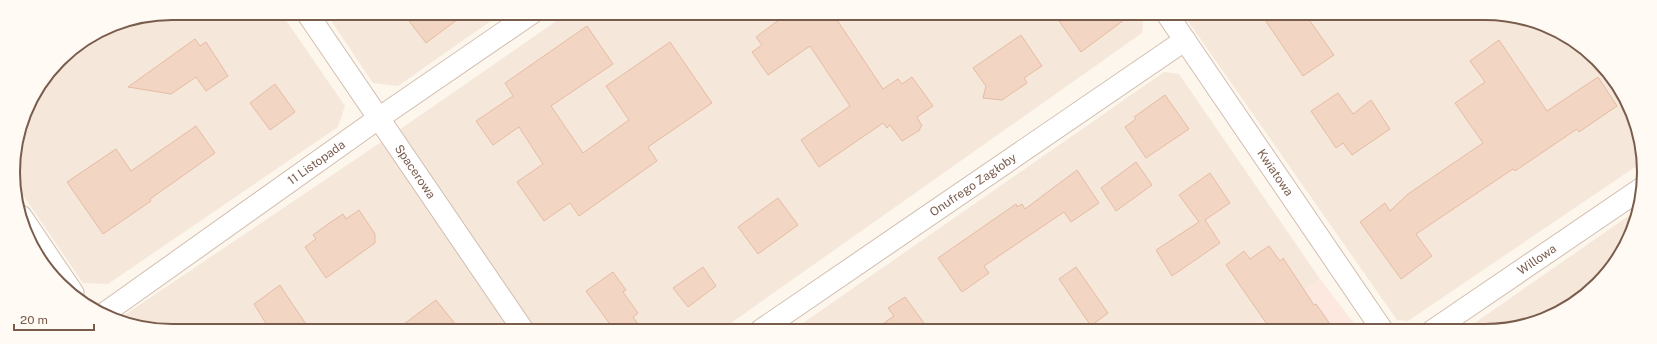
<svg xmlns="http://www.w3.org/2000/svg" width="1657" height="344" font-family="'Public Sans',sans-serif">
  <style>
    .residential { fill: #f5e8da }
    .commercial { fill: #fde8e0 }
    .building { fill: #f3d5c3; stroke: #e6bba3 }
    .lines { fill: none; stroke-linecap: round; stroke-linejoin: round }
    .street-casing { stroke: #d1beb0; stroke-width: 23 }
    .street { stroke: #fff; stroke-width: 21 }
    .labels { text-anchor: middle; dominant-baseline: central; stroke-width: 4; stroke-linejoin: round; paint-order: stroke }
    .street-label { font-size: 12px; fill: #7a5c4d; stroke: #fffaf3 }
    .rim { fill: none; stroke: #7a5c4d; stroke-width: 2 }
  </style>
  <rect width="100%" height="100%" fill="#fdf6ec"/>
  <g class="residential">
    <polygon points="172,13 281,13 345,106 338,127 108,284 83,283 16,185 13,162 25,111 60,59 111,25"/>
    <polygon points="326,13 502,13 398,86 373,83"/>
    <polygon points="568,13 1138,14 1143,22 1142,33 721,330 151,330 122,321 123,316 402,128"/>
    <polygon points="1183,14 1506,14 1564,34 1611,75 1639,131 1641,163 1408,321 1397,320"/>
    <polygon points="1164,72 1179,74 1320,279 1245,330 793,330"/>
    <polygon points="1637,210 1628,242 1597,285 1546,319 1496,331 1463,331"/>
  </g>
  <polygon class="commercial" points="1320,279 1360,331 1245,330"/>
  <g class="building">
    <polygon points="403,13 466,13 426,43"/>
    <polygon points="800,14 833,14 883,89 898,79 902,84 912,77 933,106 917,117 922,126 920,128 920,130 902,141 890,125 887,128 883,123 819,167 801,140 850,106 810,46 768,75 752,52 762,45 756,37 780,19 803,18"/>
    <polygon points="1054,14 1132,14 1081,52"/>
    <polygon points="1261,14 1305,14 1334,55 1303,76"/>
    <polygon points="587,26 613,64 551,106 583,153 629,120 606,86 670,42 712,103 648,147 657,161 579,216 570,203 544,221 517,182 543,164 519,127 493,145 476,121 513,96 505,83"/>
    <polygon points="1021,35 1042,66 1024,78 1027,83 1002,100 983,98 986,86 973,68"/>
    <polygon points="195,39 200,46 206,42 228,76 206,91 196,77 171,94 128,87"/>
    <polygon points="1499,40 1547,111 1598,77 1617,106 1579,132 1577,129 1515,171 1513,169 1416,234 1432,256 1401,279 1360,222 1385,203 1390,211 1408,194 1483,143 1455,103 1485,82 1470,61"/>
    <polygon points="275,84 295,112 270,130 250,103"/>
    <polygon points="1338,93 1353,114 1371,100 1390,129 1352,155 1343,143 1336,148 1311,111"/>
    <polygon points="1165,95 1189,129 1146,158 1125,127 1136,119 1134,117"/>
    <polygon points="196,126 215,153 150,199 151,201 103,234 67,182 116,149 131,171"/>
    <polygon points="1136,162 1152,185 1116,211 1101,188"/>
    <polygon points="1077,170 1099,203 1071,222 1064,212 984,266 989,273 962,292 938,258 1016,204 1017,207 1022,204 1025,209"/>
    <polygon points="1210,173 1230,203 1205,220 1220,243 1172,276 1156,250 1199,222 1179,195"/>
    <polygon points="778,198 798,225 758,254 738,227"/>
    <polygon points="359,210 375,234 375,243 326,278 305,247 316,239 313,235 328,224 343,214 346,219"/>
    <polygon points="1269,246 1280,261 1283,258 1314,305 1316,304 1335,331 1271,330 1226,265 1244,251 1250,259"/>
    <polygon points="703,267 716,286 688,307 673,288"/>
    <polygon points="1076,267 1108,313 1091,326 1059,279"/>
    <polygon points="613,272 626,290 623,292 638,313 633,317 642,330 614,330 586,291"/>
    <polygon points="280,285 287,296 310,330 270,330 254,304"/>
    <polygon points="905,297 929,330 874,330 894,316 888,308"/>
    <polygon points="436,300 460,330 396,330"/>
  </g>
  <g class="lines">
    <g class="street-casing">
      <g id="street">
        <path id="s1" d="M307 13 523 330"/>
        <path id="s2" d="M1167 14 1383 331"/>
        <polyline points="21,216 73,293"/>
        <path id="s3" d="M102 315 379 118 532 13"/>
        <path id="s4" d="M761 330 1185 40"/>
        <path id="s5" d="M1432 331 1642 188"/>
      </g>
    </g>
    <use href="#street" class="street"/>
  </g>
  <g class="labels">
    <g class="street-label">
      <text stroke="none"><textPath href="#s3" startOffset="263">11 Listopada</textPath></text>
      <text stroke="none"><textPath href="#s1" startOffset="192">Spacerowa</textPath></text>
      <text stroke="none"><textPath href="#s2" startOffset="192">Kwiatowa</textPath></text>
      <text stroke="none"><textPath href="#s4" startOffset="257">Onufrego Zagłoby</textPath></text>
      <text stroke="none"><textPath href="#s5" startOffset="127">Willowa</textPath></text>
    </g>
  </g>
  <path d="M0 0H1657V344H0ZM172 20H1485A152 152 0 0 1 1637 172V172A152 152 0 0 1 1485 324H172A152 152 0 0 1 20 172V172A152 152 0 0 1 172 20Z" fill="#fffaf3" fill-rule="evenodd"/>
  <path class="rim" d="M172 20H1485A152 152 0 0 1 1637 172V172A152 152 0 0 1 1485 324H172A152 152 0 0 1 20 172V172A152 152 0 0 1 172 20Z"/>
  <path d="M14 324v6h80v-6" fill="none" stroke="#7a5c4d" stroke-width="2"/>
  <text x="20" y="324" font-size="12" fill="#7a5c4d" stroke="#fffaf3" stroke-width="3" paint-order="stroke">20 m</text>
</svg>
